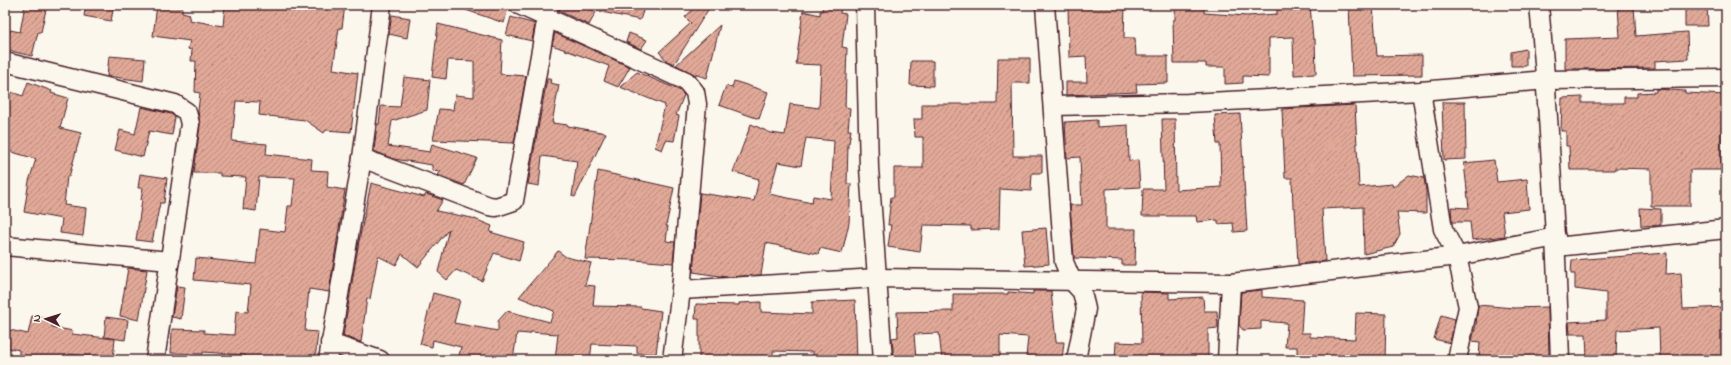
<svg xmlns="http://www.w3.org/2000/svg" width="1731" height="365" font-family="'Indie Flower',sans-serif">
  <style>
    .building { fill: url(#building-hatch); stroke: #4a1f2b; fill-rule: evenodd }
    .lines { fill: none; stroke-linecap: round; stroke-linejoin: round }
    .minor-casing { stroke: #4a1f2b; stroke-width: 21 }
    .minor { stroke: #fbf7ec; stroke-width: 18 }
  </style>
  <defs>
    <pattern id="building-hatch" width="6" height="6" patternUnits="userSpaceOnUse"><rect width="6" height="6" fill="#e0a997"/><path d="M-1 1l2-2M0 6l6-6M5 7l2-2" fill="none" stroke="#b8897b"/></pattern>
  </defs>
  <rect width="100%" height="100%" fill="#fbf7ec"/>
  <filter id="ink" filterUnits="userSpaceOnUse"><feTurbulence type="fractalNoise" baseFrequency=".025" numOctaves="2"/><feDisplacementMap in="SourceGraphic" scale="8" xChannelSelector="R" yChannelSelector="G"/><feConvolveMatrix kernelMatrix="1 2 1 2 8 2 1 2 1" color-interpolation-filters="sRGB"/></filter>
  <g filter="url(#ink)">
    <g class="building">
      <polygon points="25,5 47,5 41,32 38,32 32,56 6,50 10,30 20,32"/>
      <polygon points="86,5 114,5 111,21 84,16"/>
      <polygon points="157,5 182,5 182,12 190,14 189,20 223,26 225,5 345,5 342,28 339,28 333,69 358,73 351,132 326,130 324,133 305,120 259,115 260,102 236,101 232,141 267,144 266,154 312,159 311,170 328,171 327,187 345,190 329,292 309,289 305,331 318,332 315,360 278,360 245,357 245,355 203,352 203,354 171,353 172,329 204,330 204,333 234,335 236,311 248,312 251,285 194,280 196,258 256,264 260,229 285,232 288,206 292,206 295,178 259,177 256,211 243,209 246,177 220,176 220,173 194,173 200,125 198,111 200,93 195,92 196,61 191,61 192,50 188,49 190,41 153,36"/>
      <polygon points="458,5 498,5 508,8 504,23 457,7"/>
      <polygon points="560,5 581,5 596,12 589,25 559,11"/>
      <polygon points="597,5 645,5 640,20 597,11"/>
      <polygon points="698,5 711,5 674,64 667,61 659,52 691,23 685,17"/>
      <path d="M823 5H841L840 13 846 14 842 47 847 48 845 107 850 108 848 130H851L849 143H848L847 184H851L849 223 842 253 820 248 818 254 766 243 761 275 726 277 693 272 700 193 754 201 759 179 733 172 751 124 771 133 785 135 790 104 819 108 821 65 796 64 803 11 820 15V11H822ZM806 138 834 141 831 199 813 196 812 203 769 194 778 162 801 166Z"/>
      <polygon points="1068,5 1125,6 1124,38 1135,38 1136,56 1168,56 1168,83 1136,84 1137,92 1066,95 1066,82 1087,82 1086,56 1069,57"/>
      <polygon points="1175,5 1204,5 1204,13 1247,16 1277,14 1277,5 1310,5 1313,39 1315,39 1316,74 1294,75 1293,37 1269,38 1269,77 1243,76 1243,83 1225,84 1225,67 1206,67 1206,63 1174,63 1173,20 1175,20"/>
      <polygon points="1349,5 1373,5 1377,56 1422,55 1422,75 1352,76"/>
      <polygon points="1685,5 1707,5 1708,26 1685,26"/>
      <polygon points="1634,6 1636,36 1687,32 1688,59 1655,61 1655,68 1565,69 1565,39 1620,37 1618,7"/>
      <polygon points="392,15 410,18 407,38 389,34"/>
      <polygon points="511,17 535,24 532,41 506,35"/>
      <polygon points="438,24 502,40 500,74 526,76 514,143 433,140 439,109 453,110 455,95 474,97 474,61 448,60 446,79 432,77"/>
      <polygon points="720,25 707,78 694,74 676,65"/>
      <polygon points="555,33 630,67 618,87 604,81 609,66 552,45"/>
      <polygon points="629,33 647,40 641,49 626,42"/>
      <polygon points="1526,49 1526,66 1511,66 1511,52"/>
      <polygon points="109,56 145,59 143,81 107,76"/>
      <polygon points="998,58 1030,58 1030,83 1012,83 1013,156 1042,156 1042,173 1032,173 1031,191 1000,189 999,229 971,230 971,226 923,225 920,252 888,247 891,225 888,225 891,197 894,197 894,168 923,168 923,137 915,137 914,119 922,119 922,104 997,104"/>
      <polygon points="911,61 933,61 933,86 910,85"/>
      <polygon points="637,72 679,90 684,95 676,115 679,116 674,141 666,140 662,150 655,147 665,105 620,87"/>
      <polygon points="404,77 430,80 427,110 392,121 388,146 430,152 432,144 477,158 464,185 438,175 441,171 432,170 432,165 394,159 374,151 377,124 379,124 381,106 400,107"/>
      <polygon points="547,79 551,79 550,83 559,85 552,123 568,125 568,126 606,133 575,197 572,196 577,161 542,156 539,186 528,184"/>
      <polygon points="734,81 768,92 759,119 719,105 726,86 732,88"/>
      <polygon points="28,82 52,91 51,93 68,98 60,128 81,133 69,177 67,176 64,205 86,208 83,236 60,233 62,219 24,212 29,181 36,159 5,150 5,90 23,96"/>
      <polygon points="1656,89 1685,91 1685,93 1726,95 1725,132 1721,132 1721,170 1690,170 1690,206 1651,206 1651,169 1615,168 1615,170 1570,170 1569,146 1566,146 1566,131 1561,131 1562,98 1582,97 1582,103 1624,103 1624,97 1637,97 1637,93 1656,92"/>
      <polygon points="1442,102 1465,102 1466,159 1444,160"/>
      <polygon points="1355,105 1359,187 1392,184 1393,187 1409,175 1424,178 1426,191 1426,213 1397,212 1400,234 1393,247 1364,254 1363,207 1322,209 1325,261 1298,264 1295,207 1293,208 1292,178 1285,178 1282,109"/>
      <polygon points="141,107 171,114 175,117 172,135 149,131 143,157 115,150 120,130 135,134"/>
      <polygon points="1240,114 1247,231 1234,232 1233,223 1218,224 1218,220 1197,222 1196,216 1142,216 1143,189 1164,189 1162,119 1175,119 1176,190 1221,187 1220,144 1217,144 1215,115"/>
      <polygon points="1097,120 1097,127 1128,125 1129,161 1138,160 1140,187 1106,189 1106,229 1136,229 1135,265 1122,265 1122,260 1074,258 1070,205 1082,205 1080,157 1067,158 1065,122"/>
      <polygon points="1494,160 1497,182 1527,179 1529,209 1502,212 1505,236 1472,240 1470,222 1452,222 1451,207 1469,208 1464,163"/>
      <polygon points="598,171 674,188 666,226 668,226 666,241 675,242 673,263 634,260 585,259"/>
      <polygon points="140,174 167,178 164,203 160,203 152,242 136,240 142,200 141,200 143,188 138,188"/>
      <polygon points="371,183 424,197 426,194 443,200 436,211 472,218 492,226 490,232 524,242 519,261 494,253 482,281 456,270 447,280 438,272 449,229 418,267 402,254 396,265 378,256 370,299 367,298 361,342 343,336 359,241"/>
      <polygon points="1640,208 1661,209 1661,225 1641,226"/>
      <polygon points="1046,228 1049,264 1025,266 1022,230"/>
      <polygon points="558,251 566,257 591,263 585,285 595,286 593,306 641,307 641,308 661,311 656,354 637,353 637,346 592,344 590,360 555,360 558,334 530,332 530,334 517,333 513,360 458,360 461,347 433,340 432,347 420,344 433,293 460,300 454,323 498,331 498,321 507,311 550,322 554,311 519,297"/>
      <polygon points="1667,253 1666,274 1681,273 1683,309 1726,307 1726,358 1660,360 1659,328 1617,330 1616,358 1587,358 1586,334 1570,334 1569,322 1606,320 1606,293 1575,289 1575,274 1571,274 1572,260"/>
      <polygon points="128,268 147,270 139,320 120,316"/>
      <polygon points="177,286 185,287 181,319 172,317"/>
      <polygon points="1262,290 1262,297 1303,300 1301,333 1310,333 1310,337 1355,339 1356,313 1386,314 1385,360 1297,360 1297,347 1285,347 1287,323 1261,321 1261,329 1243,330 1239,325 1241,292"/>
      <polygon points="1033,291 1051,291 1056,342 1064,342 1062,360 1044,360 1044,358 1026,357 1028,337 1000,335 1000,360 942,360 939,333 914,334 916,360 894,360 892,338 898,337 897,312 953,311 953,294 1008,294 1008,292 1033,294"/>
      <polygon points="1141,292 1169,293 1169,299 1203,297 1204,311 1217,311 1218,328 1208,329 1208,360 1115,360 1116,342 1142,343"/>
      <polygon points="855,300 857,360 813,360 813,352 773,351 773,360 699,360 699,319 695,319 696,304 739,305 739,303 761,302 761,312 812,314 812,302"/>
      <polygon points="1478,305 1514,308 1548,307 1549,360 1479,360 1480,342 1472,341 1476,325"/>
      <polygon points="1441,315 1455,319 1450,343 1434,339"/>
      <polygon points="32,316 54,320 52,327 73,331 72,334 115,339 113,359 69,354 68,360 19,360 19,350 5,347 5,329 28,334"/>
      <polygon points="106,317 128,320 125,340 104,337"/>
    </g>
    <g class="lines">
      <g class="minor-casing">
        <g id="minor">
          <polyline points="519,5 686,81 695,92 697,104 681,290 672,360"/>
          <polyline points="865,5 869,168 883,360"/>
          <polyline points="1045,5 1064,262 1072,281 1082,292 1086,309 1076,360"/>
          <path d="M1539 5C1550 123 1556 241 1560 360"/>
          <polyline points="5,62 175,104 187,112 190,124 155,360"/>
          <polyline points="1421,91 1443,229 1457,256 1468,307 1457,360"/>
          <polyline points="1053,106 1188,103 1421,91 1546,80 1726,78"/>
          <polyline points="362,158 489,206 496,207 514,201 549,5"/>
          <polyline points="5,246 170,261"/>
          <polyline points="1556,247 1726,229"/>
          <polyline points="681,290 877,278 1231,283 1457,256 1556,237"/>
          <polyline points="330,343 380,360"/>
          <polyline points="328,360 362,158 382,5"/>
          <polyline points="1227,360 1231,283"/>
        </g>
      </g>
      <use href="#minor" class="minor"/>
    </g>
  </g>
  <rect width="1731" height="365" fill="none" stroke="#fbf7ec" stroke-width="20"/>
  <rect x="10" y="10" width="1711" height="345" fill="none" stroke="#4a1f2b" stroke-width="1.5" filter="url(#ink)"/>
  <g transform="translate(46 319) rotate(274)" stroke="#fbf7ec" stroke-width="3" paint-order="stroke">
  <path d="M0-3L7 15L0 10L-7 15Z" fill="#4a1f2b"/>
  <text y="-6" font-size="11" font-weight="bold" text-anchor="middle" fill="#4a1f2b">N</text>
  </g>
</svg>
